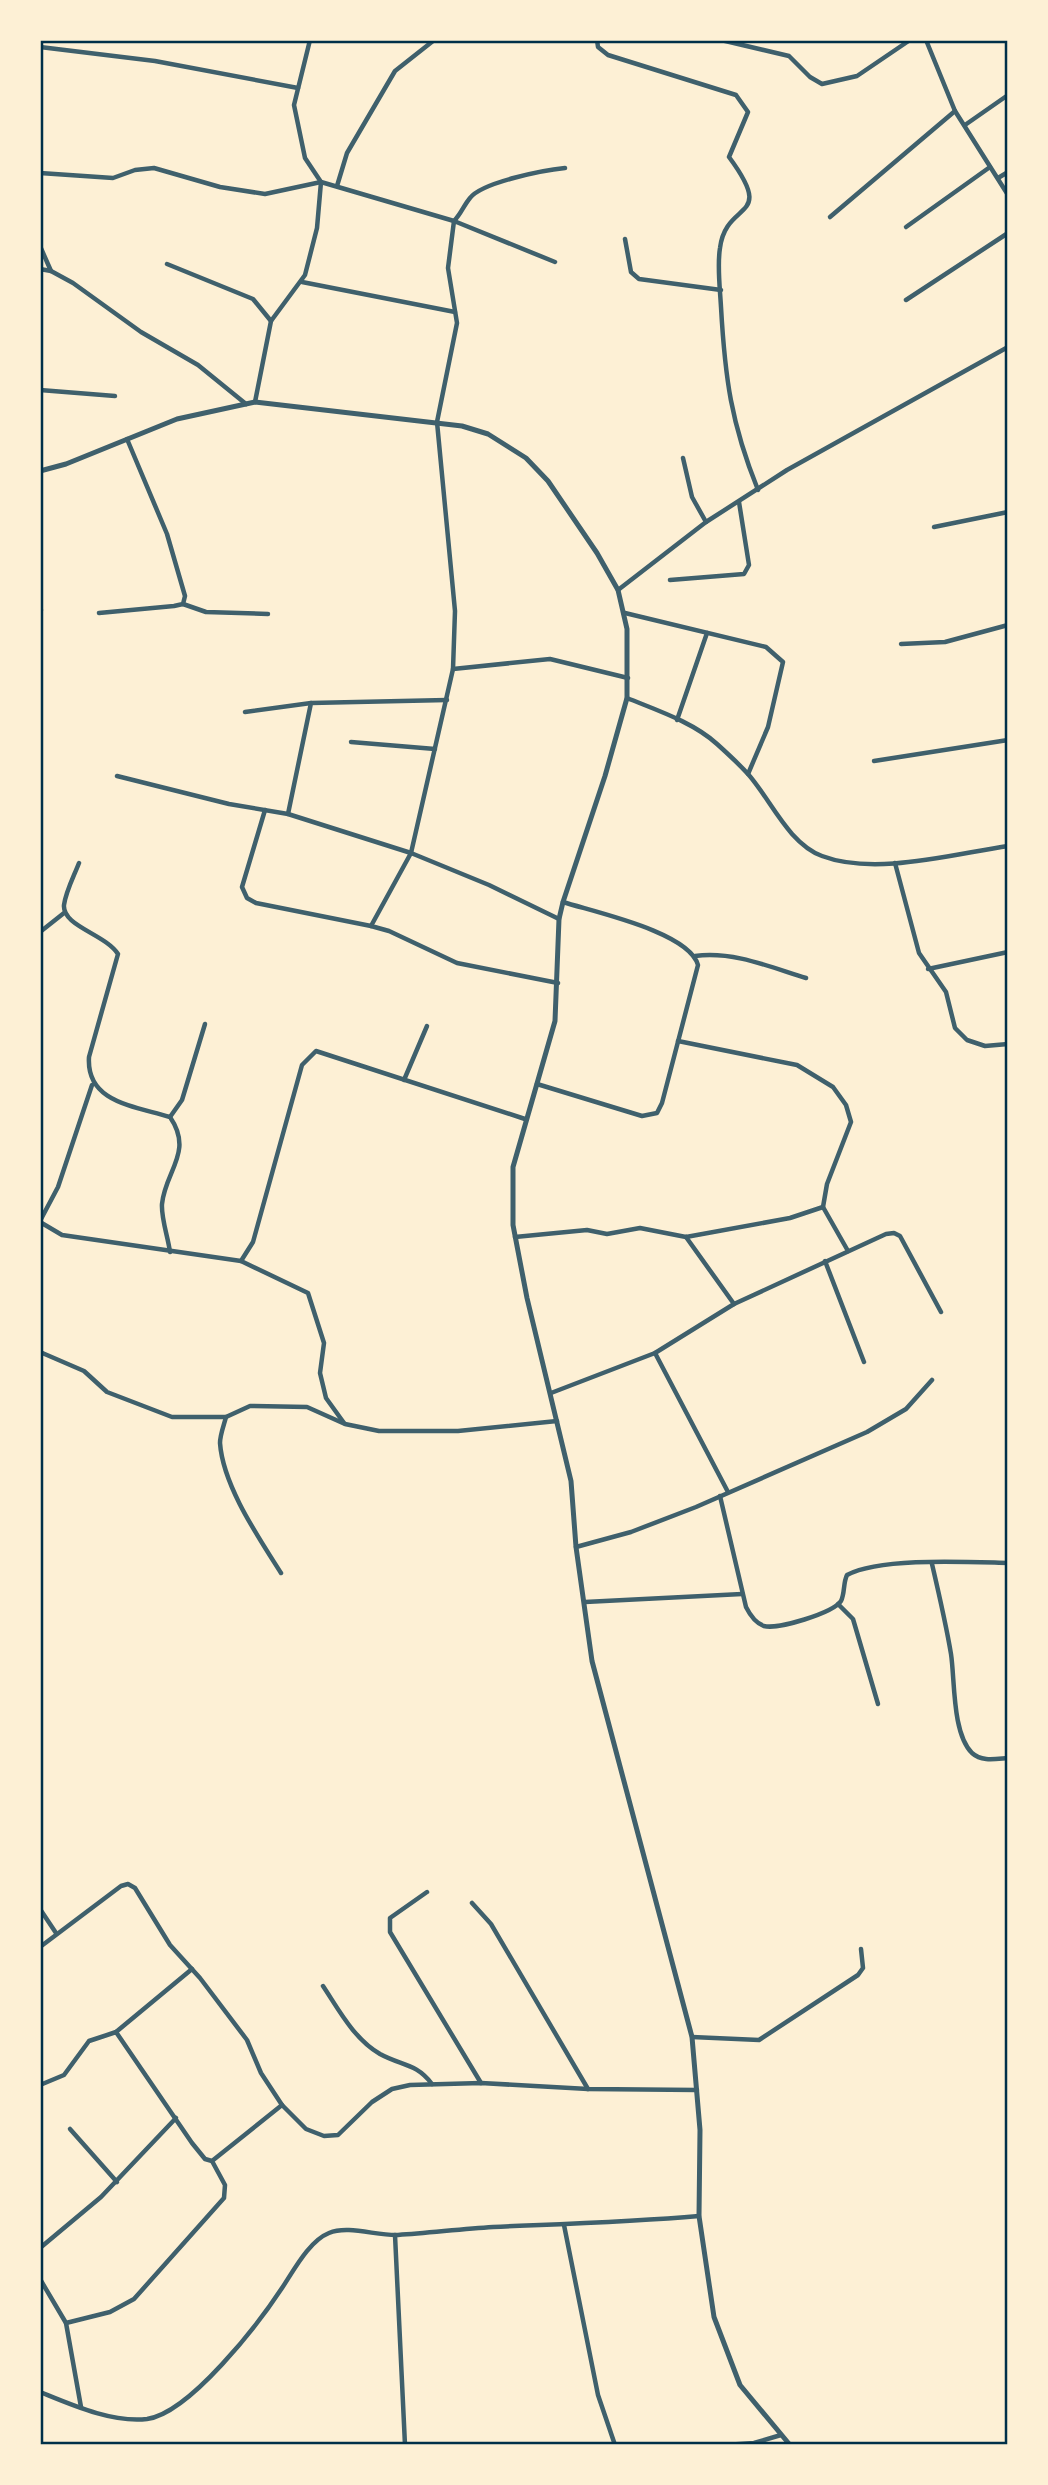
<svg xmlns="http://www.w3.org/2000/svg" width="1048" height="2485" font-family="'DM Sans',sans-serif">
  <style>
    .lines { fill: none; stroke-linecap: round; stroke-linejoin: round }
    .minor { stroke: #3f606c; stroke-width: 4.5 }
    .tertiary { stroke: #3f606c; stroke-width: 5 }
    .neatline { fill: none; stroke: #003049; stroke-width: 2.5 }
  </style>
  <rect width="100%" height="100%" fill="#fdf0d5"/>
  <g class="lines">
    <g class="minor">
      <path d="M597 40 598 47 608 55 736 95 748 112 729 157C777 222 726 199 720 248 717 266 720 288 721 307 725 378 731 423 758 490"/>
      <polyline points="721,40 789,56 810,77 822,84 857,76 910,40"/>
      <polyline points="926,40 955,111 1008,195"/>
      <polyline points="40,47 155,61 298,88"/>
      <polyline points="965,125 1008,95"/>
      <path d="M40 173 113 178 135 170 154 168 220 187 265 194 321 182 454 221C461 214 464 205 470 198 482 182 545 170 565 168"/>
      <polyline points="998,178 1008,172"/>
      <polyline points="337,186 347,153 395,71 433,41"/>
      <polyline points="830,217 955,111"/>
      <polyline points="906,227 990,167"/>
      <polyline points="625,239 631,272 639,279 721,290"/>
      <polyline points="40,246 51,271"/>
      <polyline points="555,262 454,221 448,268 457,323 437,422 455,611 453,669 411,853 371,926 389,931 457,963 558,983"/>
      <polyline points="167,264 253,299 271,321"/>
      <polyline points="40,269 51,271 73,283 141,332 198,365 246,404"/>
      <polyline points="302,282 455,312"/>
      <polyline points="906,300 1008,233"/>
      <polyline points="40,390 115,396"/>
      <polyline points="255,402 271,321 305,275 317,228 321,182 305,158 294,105 310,40"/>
      <polyline points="683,458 692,497 706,522"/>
      <polyline points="934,527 1008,512"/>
      <polyline points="670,580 744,574 749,565 739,502"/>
      <polyline points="618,590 706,522 787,470 1008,347"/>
      <polyline points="183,604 206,612 268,614"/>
      <polyline points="40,609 41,610"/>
      <polyline points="99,613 174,606 183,604 185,596 167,534 127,439"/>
      <polyline points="625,613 766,647 783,662 768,727 748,774"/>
      <polyline points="901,644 945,642 1008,625"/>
      <polyline points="453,669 550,659 628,678"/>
      <path d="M627 698C656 710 693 722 717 744 727 753 738 763 748 774 771 800 788 843 822 856 875 876 953 854 1008 846"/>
      <polyline points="245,712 311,703"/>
      <polyline points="677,720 707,633"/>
      <polyline points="351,742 435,749"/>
      <polyline points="874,761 1008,740"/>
      <polyline points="117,776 229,804 288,814 411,853 489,885 559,919"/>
      <polyline points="265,810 242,887 247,898 256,903 371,926"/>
      <polyline points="288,814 311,703 447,700"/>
      <path d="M79 863C74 876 66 891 64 905 62 926 105 934 118 954L89 1057C86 1103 135 1106 170 1117 194 1152 165 1171 162 1204 161 1218 168 1237 170 1252"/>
      <polyline points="895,863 919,953 946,992 955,1028 967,1040 985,1046 1008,1044"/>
      <polyline points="40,932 64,913"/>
      <path d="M695 956C734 951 770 967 806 978"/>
      <polyline points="928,969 1008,952"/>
      <polyline points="678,1041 797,1065 833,1087 846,1105 851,1122 827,1184 823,1207 848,1251"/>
      <polyline points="404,1080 427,1026"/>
      <path d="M537 1084 642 1116 657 1113 662 1103 698 965C689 932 594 912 563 902"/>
      <polyline points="170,1117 182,1100 205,1024"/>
      <polyline points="40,1221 58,1187 92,1085"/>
      <polyline points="40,1222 62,1235 241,1261 308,1293 324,1343 320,1373 326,1398 344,1423"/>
      <polyline points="515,1237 587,1230 607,1234 640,1228 686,1237 790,1218 823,1207"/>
      <polyline points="686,1237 734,1304"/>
      <polyline points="241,1261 253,1242 302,1065 316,1051 525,1119"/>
      <polyline points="825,1261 864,1362"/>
      <polyline points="40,1352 84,1371 107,1392 172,1417 226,1417 250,1406 307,1407 345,1424 379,1431 458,1431 557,1421"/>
      <polyline points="655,1353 728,1492"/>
      <polyline points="551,1393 655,1353 734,1304 886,1234 894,1233 900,1236 941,1312"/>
      <path d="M226 1417C224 1425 220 1435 220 1443 223 1486 259 1538 281 1573"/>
      <path d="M720 1496 746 1607C750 1615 755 1623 764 1626 777 1630 833 1613 841 1601 845 1593 843 1583 847 1575 880 1557 969 1562 1008 1563"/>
      <polyline points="576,1547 631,1532 696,1507 867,1432 906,1409 932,1380"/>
      <path d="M932 1564C939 1594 946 1624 951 1654 955 1680 952 1733 972 1753 982 1762 995 1759 1008 1758"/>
      <polyline points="585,1602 742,1594"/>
      <polyline points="838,1604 853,1619 878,1704"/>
      <polyline points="427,1892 390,1918 390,1932 481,2083"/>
      <polyline points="472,1903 491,1924 588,2089"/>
      <polyline points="40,1909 56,1933"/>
      <polyline points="40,1947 121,1886 128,1884 135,1888 170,1945 200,1978 247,2040 261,2073 282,2105 306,2129 324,2136 338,2135 372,2102 392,2089 410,2085 481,2083 588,2089 697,2090"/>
      <path d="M323 1986C339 2010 354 2039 380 2054 402 2066 416 2063 432 2084"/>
      <polyline points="116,2032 192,1969"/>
      <polyline points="692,2037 759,2040 858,1975 863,1968 861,1949"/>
      <polyline points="40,2085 64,2075 89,2041 116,2032 192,2143 205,2159 212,2161 282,2105"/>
      <polyline points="70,2129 117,2182"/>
      <polyline points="564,2225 598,2395 615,2445"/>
      <polyline points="395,2235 405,2445"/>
      <polyline points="40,2248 101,2197 176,2118"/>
      <polyline points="40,2279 66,2323 81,2407"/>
      <polyline points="66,2323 110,2312 134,2299 224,2198 225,2185 212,2161"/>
      <path d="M40 2392C72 2405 112 2423 147 2419 190 2413 259 2323 282 2288 294 2270 309 2241 329 2233 348 2225 377 2236 398 2235 429 2233 461 2229 493 2227 562 2224 630 2222 699 2216"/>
      <polyline points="725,2445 754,2443 781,2435"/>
    </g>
    <polyline class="tertiary" points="40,471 66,464 177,419 255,402 462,426 488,434 526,458 548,481 597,553 618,590 627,629 627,698 605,776 563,902 559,919 555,1021 513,1167 513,1225 527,1298 571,1481 576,1547 592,1661 692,2037 700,2130 699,2216 714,2317 740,2385 790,2445"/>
  </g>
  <rect width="1048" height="2485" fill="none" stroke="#fdf0d5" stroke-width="84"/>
  <rect x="42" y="42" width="964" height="2401" class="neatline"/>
</svg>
